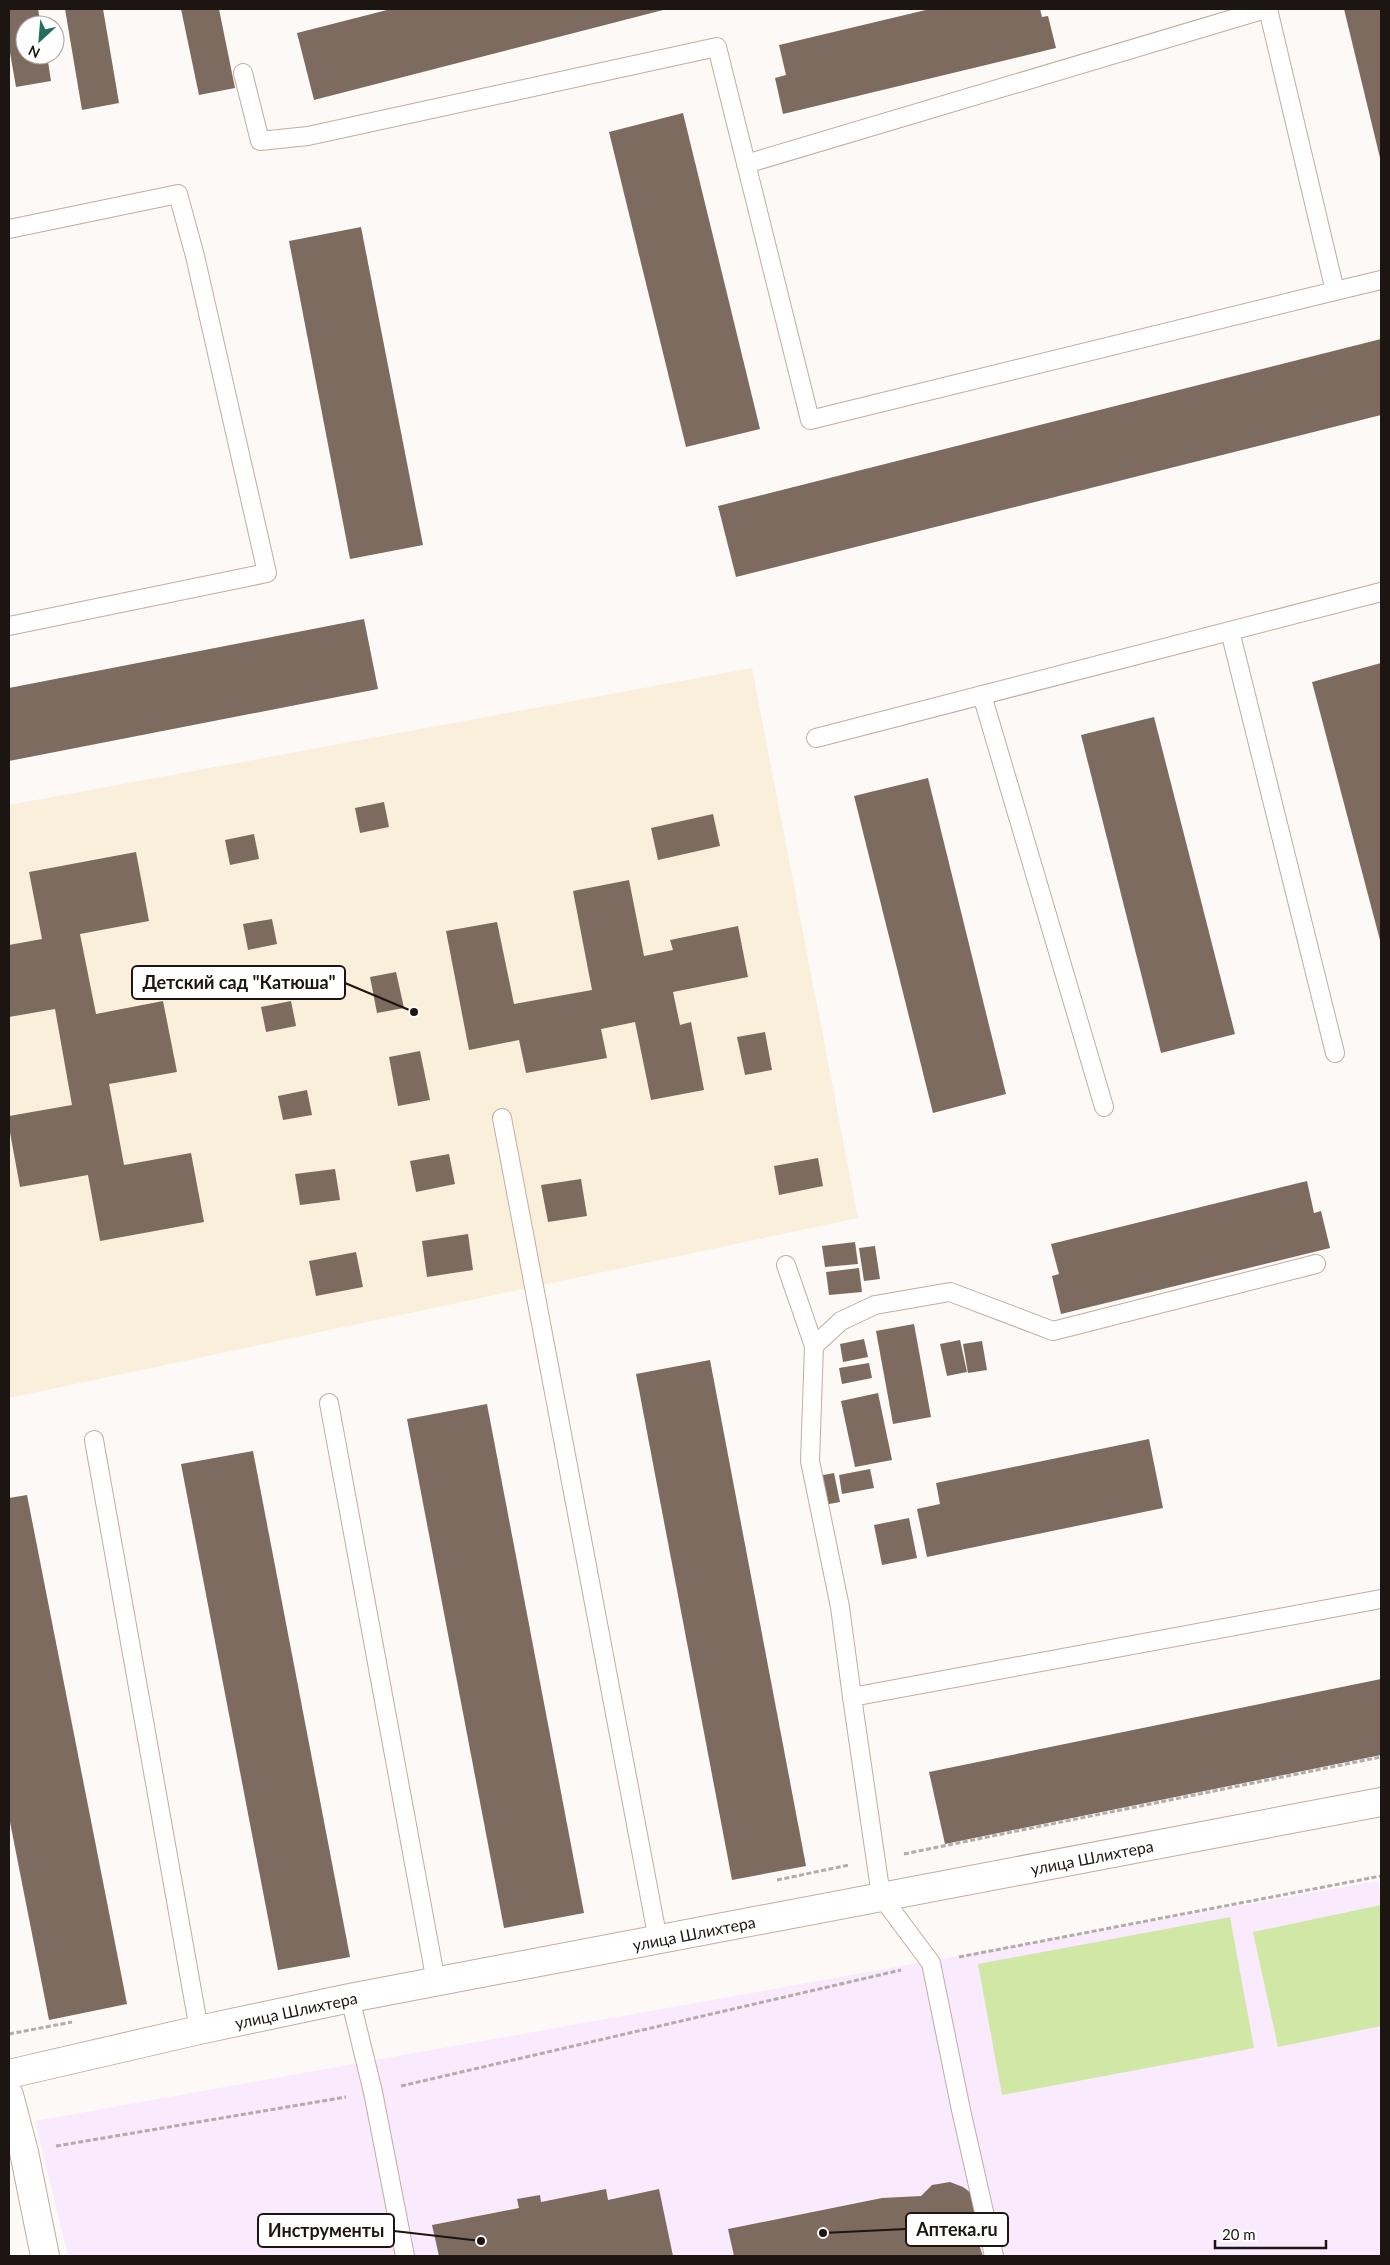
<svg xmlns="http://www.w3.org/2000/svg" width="1390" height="2265" font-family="Lato,sans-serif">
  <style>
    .commercial { fill: #f9eafd }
    .education { fill: #f9efda }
    .green { fill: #d1e7a6 }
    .building { fill: #7d6b60 }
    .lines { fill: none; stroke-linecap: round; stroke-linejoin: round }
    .service-casing { stroke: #c1aca1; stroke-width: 20 }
    .minor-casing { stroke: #c1aca1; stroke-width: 30 }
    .path { stroke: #b2ada9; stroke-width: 3; stroke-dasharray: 5 2.5; stroke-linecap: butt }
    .service { stroke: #fff; stroke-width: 18 }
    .minor { stroke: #fff; stroke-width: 28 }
    .labels { text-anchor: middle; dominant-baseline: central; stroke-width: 4; stroke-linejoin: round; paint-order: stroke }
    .street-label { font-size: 16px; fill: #1c1511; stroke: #fff }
    .leader { fill: none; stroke: #1c1511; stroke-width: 2 }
    .callout-dot { fill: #1c1511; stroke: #fff; stroke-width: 2 }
    .callout { fill: #fff; stroke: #1c1511; stroke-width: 2 }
    .callout-label { font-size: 18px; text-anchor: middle; font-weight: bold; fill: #1c1511 }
  </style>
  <rect width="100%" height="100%" fill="#fdf9f6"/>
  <polygon class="commercial" points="1378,1881 1381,1899 1381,2256 68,2256 35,2121"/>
  <polygon class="education" points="752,668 858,1218 9,1398 9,805"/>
  <g class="green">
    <polygon points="1381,1905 1381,2026 1278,2047 1253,1932"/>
    <polygon points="1230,1917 1254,2048 1002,2095 978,1964"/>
  </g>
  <g class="building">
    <polygon points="9,9 38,9 41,25 25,25 25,55 47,55 51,81 16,87 9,47"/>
    <polygon points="65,9 103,9 119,103 82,110"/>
    <polygon points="181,9 219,9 235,88 199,95"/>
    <polygon points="391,9 667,9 314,100 297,33"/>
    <polygon points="930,9 1040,9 1042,17 1048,16 1056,48 783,114 775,78 786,75 779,45"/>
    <polygon points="1344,9 1381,9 1381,162"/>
    <polygon points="683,113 760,429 686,447 609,132"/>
    <polygon points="361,227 423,545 350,559 289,241"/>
    <polygon points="1381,339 1381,415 736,577 718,506"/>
    <polygon points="364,619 378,689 9,761 9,688"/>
    <polygon points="1381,663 1381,944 1312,682"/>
    <polygon points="1154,717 1235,1034 1161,1053 1081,735"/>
    <polygon points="928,778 1006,1094 933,1113 854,796"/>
    <polygon points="384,802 389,827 360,833 355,808"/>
    <polygon points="713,814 720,846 658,860 651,828"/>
    <polygon points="254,834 259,859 230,865 225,840"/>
    <polygon points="136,852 149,921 80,934 96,1014 163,1001 177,1072 109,1084 124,1165 191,1153 204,1222 100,1241 88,1175 20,1187 9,1127 9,1116 72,1105 55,1009 9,1017 9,945 42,939 29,872"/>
    <polygon points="629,880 644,956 673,950 670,940 738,926 748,977 673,992 680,1025 691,1022 704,1090 651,1100 635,1022 601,1029 607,1058 526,1073 519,1040 469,1050 446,931 497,922 514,1004 592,990 573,891"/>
    <polygon points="272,919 277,944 248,950 243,924"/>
    <polygon points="396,972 404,1008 377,1013 370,977"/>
    <polygon points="291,1001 296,1026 266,1032 261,1007"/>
    <polygon points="765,1032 772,1070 745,1075 737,1037"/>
    <polygon points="420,1051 430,1100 398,1106 389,1057"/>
    <polygon points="307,1090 312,1115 283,1120 278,1096"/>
    <polygon points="449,1154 455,1184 416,1192 410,1161"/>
    <polygon points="818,1158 823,1186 779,1195 774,1166"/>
    <polygon points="335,1169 340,1200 300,1205 295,1174"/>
    <polygon points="581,1179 587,1216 548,1222 541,1185"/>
    <polygon points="1307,1181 1314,1213 1321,1211 1330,1248 1061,1314 1052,1276 1059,1274 1051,1244"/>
    <polygon points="468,1234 473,1270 427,1277 422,1241"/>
    <polygon points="855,1242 858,1264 825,1267 822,1246"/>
    <polygon points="875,1246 880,1279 864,1281 859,1248"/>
    <polygon points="356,1252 363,1287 316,1296 309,1261"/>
    <polygon points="859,1268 862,1292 829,1295 826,1272"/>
    <polygon points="914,1324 931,1417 893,1424 876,1331"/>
    <polygon points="864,1339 868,1357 843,1362 840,1344"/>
    <polygon points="960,1340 967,1372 947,1376 940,1344"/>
    <polygon points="982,1341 987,1370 968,1373 963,1344"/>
    <polygon points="710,1360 806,1866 732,1880 636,1374"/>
    <polygon points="869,1363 872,1378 842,1384 839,1368"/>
    <polygon points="878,1393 892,1460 855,1467 841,1401"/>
    <polygon points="487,1404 584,1913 504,1928 407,1419"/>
    <polygon points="1149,1439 1163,1508 927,1557 917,1509 940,1504 936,1483"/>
    <polygon points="253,1451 350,1957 278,1970 181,1464"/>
    <polygon points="870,1469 874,1488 842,1494 839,1475"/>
    <polygon points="834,1473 840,1502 824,1505 818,1476"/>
    <polygon points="27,1495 127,2004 49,2020 9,1817 9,1498"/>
    <polygon points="909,1518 917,1558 882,1565 874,1525"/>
    <polygon points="1381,1679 1381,1755 945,1844 929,1772"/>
    <polygon points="950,2182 963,2187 971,2193 980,2224 975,2234 983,2256 734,2256 728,2229 882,2198 921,2196 932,2185"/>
    <polygon points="606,2189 608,2200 659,2189 673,2256 439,2256 432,2225 519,2208 517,2199 540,2195 541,2202"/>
  </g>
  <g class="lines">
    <g class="service-casing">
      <g id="service">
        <polyline points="243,73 260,141 308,136 717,47 810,420 1335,291 1268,9"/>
        <polyline points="746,164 1266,9"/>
        <polyline points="9,229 178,194 195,256 267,573 9,626"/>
        <polyline points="1335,291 1381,280"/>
        <polyline points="1230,631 1335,1053"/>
        <polyline points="982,695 1104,1107"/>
        <polyline points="816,738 1381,592"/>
        <polyline points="502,1118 658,1940"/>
        <polyline points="786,1265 814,1346 810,1461 840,1607 852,1697"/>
        <polyline points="814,1346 841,1321 875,1305 950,1292 1053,1331 1316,1264"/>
        <polyline points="329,1403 436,1982"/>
        <polyline points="94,1440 199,2030"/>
        <polyline points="350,1998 373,2092 405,2256"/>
        <polyline points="994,2256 961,2110 931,1963 881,1896 852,1697 1381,1599"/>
      </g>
    </g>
    <g class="minor-casing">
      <g id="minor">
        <polyline points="9,2074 199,2030 350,1998 1381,1802"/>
        <polyline points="9,2095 24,2152 45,2256"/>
      </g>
    </g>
    <g class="path">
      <polyline points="904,1854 1381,1757"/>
      <polyline points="777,1880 849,1865"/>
      <polyline points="959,1957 1381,1876"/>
      <polyline points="9,2034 72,2022"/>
      <polyline points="401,2086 901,1970"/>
      <polyline points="56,2146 346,2097"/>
    </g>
    <use href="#service" class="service"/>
    <use href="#minor" class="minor"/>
  </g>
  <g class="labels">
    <g class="street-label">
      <text transform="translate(1092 1857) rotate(-11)">улица Шлихтера</text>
      <text transform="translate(694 1933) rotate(-11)">улица Шлихтера</text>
      <text transform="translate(296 2010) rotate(-12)">улица Шлихтера</text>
    </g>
  </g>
  <path class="leader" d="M414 1012L345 983M823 2233L906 2229M481 2241L394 2231"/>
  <g class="callout-dot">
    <circle cx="414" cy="1012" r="5"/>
    <circle cx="823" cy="2233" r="5"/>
    <circle cx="481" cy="2241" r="5"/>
  </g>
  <g class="callout">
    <rect x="132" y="966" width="213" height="33" rx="5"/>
    <rect x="906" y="2213" width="102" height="33" rx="5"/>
    <rect x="258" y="2214" width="136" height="33" rx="5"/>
  </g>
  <g class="callout-label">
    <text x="239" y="989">Детский сад "Катюша"</text>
    <text x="957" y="2236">Аптека.ru</text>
    <text x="326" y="2237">Инструменты</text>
  </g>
  <rect width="1390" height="2265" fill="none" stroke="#1c1511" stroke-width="20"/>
  <g transform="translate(40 40) rotate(206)"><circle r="24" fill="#ffffff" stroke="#a4a1a0"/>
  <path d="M0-4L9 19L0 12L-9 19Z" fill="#256c61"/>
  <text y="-8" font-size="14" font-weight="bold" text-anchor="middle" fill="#1c1511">N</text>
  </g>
  <path d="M1215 2240v8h111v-8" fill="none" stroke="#1c1511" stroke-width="2.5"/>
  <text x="1222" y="2240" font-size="15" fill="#1c1511" stroke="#ffffff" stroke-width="4" paint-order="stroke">20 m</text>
</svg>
